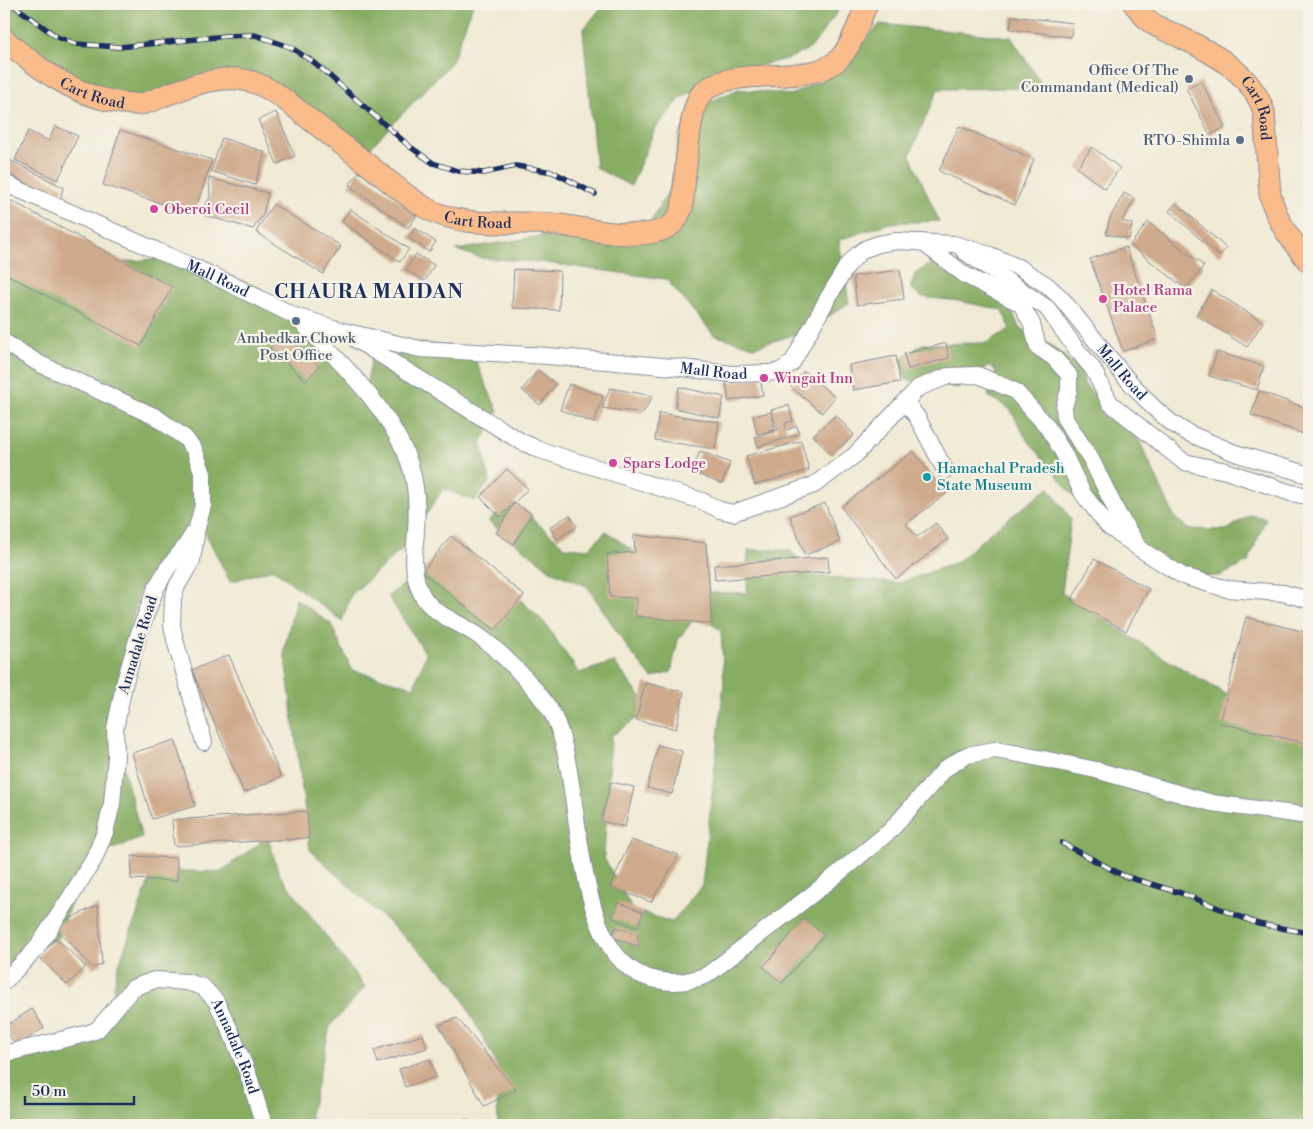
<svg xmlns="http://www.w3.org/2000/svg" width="1313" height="1129" font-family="'Libre Bodoni',serif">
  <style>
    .forest { fill: #87ad63; stroke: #516e60 }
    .building { fill: #cfaa8c }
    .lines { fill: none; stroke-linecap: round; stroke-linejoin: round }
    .minor-casing { stroke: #868c99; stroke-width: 18 }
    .major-casing { stroke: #868c99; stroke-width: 23 }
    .minor { stroke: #fff; stroke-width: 16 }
    .major { stroke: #f9bc8a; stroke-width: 21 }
    .rail-casing { stroke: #1b2f5e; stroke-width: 5.5 }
    .rail { stroke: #f7f3e8; stroke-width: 4; stroke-dasharray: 11; stroke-linecap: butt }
    .service-dot { fill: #5c6f8a; stroke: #f7f3e8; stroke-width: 2 }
    .hotel-dot { fill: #d1479c; stroke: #f7f3e8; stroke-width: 2 }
    .culture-dot { fill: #0f9aa8; stroke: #f7f3e8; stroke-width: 2 }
    .labels { text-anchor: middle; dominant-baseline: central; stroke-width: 4.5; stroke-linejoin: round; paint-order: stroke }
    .service-label { font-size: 15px; fill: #4e5e75; stroke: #f7f3e8; text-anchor: end }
    .street-label { font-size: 15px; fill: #1b2f5e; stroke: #f7f3e8 }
    .hotel-label { font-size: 15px; fill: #b23c85; stroke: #f7f3e8; text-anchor: start }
    .culture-label { font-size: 15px; fill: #0d838f; stroke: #f7f3e8; text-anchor: start }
    .district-label { font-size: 20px; font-weight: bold; letter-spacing: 1px; fill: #1b2f5e; stroke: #f7f3e8 }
  </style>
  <rect width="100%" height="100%" fill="#f7f3e8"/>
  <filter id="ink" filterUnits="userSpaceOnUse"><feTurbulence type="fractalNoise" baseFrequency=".02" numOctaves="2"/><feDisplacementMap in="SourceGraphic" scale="10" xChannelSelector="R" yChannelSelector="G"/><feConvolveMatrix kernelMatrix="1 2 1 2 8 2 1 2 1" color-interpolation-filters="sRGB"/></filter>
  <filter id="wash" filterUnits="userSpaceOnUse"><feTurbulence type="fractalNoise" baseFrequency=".0096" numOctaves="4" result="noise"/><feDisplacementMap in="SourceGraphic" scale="20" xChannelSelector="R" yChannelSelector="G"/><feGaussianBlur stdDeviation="1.12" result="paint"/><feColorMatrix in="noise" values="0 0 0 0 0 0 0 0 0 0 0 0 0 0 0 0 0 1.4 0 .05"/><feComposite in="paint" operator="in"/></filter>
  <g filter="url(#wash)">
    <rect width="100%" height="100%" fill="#f0ead4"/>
    <g class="forest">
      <polygon points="4,4 473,4 452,62 365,153 268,80 133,96 86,88 43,63 4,27"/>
      <polygon points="604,4 843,4 811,48 790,58 723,75 681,98 655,129 631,186 596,168 583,30"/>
      <polygon points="880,24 1011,37 1044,88 938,89 910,155 939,221 890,223 839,240 849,303 806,331 754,347 714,335 666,279 539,262 481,258 456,250 542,236 616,246 642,237 673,182 679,134 698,107 738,89 791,95 833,74"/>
      <polygon points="4,245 102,264 185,256 260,288 364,395 373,353 407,342 470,348 498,412 481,443 490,481 475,501 443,489 406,546 351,595 342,621 273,569 230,582 196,514 140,590 109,714 142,838 86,859 59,937 9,963 4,970"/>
      <polygon points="932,262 998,283 1019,327 1050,345 1080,368 1085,385 1138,438 1175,518 1189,529 1227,530 1249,515 1266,518 1248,562 1220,576 1166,577 1071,493 1026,438 1010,409 988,396 996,370 988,366 958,388 906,380 901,360 922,344 986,343 1010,329 1002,310 959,301 921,297 910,287 915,274"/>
      <polygon points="1049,488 1071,519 1062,593 1166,659 1253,710 1309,706 1309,1125 498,1125 497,1102 498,1067 455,984 310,850 284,650 296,599 331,624 352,670 414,687 426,654 388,596 440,558 499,580 544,622 579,673 614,662 650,709 611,736 604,858 633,910 672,922 702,885 724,683 721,630 697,615 678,640 671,672 652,678 629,650 587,586 553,572 488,521 513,502 565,547 588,549 606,531 637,554 677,592 747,593 748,550 790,550 814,576 899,583 957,562 992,531"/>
      <polygon points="268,837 279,874 365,987 330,1026 310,1115 316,1125 4,1125 4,1061 107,1032 117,970 153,870 220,872"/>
    </g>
    <g id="blocks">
      <g class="building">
        <polygon points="1012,16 1073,23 1071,37 1010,29"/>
        <polygon points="1201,81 1225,127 1210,135 1186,88"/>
        <polygon points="276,112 295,156 277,164 258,120"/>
        <polygon points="55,126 78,136 58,180 15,160 28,131 49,141"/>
        <polygon points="959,126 1034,159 1015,205 939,171"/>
        <polygon points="120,130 212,160 194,214 103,185"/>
        <polygon points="222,138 265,152 255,185 211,171"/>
        <polygon points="1092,147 1120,168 1105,189 1077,168"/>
        <polygon points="4,157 63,187 60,202 4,171"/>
        <polygon points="359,172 418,214 408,228 349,185"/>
        <polygon points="209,178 268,193 263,215 253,229 200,214 210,197"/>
        <polygon points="1124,193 1135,199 1122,221 1132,224 1129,239 1106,234 1110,218"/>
        <polygon points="4,197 172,287 141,346 4,273"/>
        <polygon points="1176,203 1226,248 1219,256 1169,211"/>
        <polygon points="273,204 341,246 323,274 256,232"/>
        <polygon points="350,209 409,249 400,262 342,222"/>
        <polygon points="1148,222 1204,266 1186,289 1130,245"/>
        <polygon points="415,228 436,242 429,252 409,238"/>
        <polygon points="1126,247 1158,339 1123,351 1090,259"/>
        <polygon points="416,254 434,265 425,281 406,270"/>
        <polygon points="514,269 560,271 559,310 512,308"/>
        <polygon points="900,270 904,299 857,305 853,276"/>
        <polygon points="1212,290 1263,322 1247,347 1196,315"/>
        <polygon points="283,333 319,366 306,381 270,348"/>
        <polygon points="946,343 949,358 908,369 904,354"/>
        <polygon points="1217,352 1264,366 1257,390 1209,376"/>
        <polygon points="896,356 900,382 853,390 849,365"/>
        <polygon points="538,370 556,384 540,405 522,390"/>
        <polygon points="804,371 835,397 822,413 791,387"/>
        <polygon points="760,377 763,395 729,401 726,383"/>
        <polygon points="569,384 603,396 594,423 560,410"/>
        <polygon points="679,387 724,397 719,418 675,408"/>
        <polygon points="610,388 653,396 643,413 602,408"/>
        <polygon points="1259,391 1309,409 1309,436 1251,415"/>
        <polygon points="789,405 793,421 785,423 787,430 797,426 799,434 758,447 755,437 778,430 771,410"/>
        <polygon points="771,412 775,430 757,434 753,416"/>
        <polygon points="659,413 719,422 715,449 655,440"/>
        <polygon points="836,415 854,435 831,455 813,435"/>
        <polygon points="801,441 809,470 755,485 746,456"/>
        <polygon points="700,451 730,463 722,484 692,472"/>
        <polygon points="913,451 946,494 906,524 917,537 936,523 948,539 896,579 841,507"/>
        <polygon points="507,469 528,489 500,517 480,497"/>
        <polygon points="514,503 532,514 514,544 496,533"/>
        <polygon points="825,503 840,542 805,555 790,516"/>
        <polygon points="570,515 577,527 557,539 550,527"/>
        <polygon points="634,535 706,543 712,624 635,616 637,598 610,597 607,554 635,552"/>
        <polygon points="451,536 524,595 495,630 422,572"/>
        <polygon points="828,557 829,572 715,580 714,565"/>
        <polygon points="1094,559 1149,589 1126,631 1071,601"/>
        <polygon points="1246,617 1309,633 1309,744 1220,723"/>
        <polygon points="229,655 281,777 244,793 192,670"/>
        <polygon points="645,683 684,692 676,729 636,720"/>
        <polygon points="175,740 195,806 152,819 132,753"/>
        <polygon points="658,745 682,751 672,794 647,788"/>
        <polygon points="611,782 634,787 625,827 601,821"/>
        <polygon points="307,811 309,838 174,846 172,820"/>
        <polygon points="631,840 679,855 651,902 610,887"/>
        <polygon points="132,856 177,858 177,881 131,879"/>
        <polygon points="618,902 643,912 637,928 612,918"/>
        <polygon points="98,905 102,964 93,968 54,926"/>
        <polygon points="805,918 824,935 782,983 763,967"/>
        <polygon points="616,927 637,934 639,947 612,937"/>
        <polygon points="56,938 86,967 67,985 38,956"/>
        <polygon points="32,1009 44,1028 16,1046 4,1027"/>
        <polygon points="457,1018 516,1090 484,1106 439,1025"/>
        <polygon points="423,1035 427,1048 378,1063 374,1050"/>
        <polygon points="430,1059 436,1077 405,1087 399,1069"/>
        <polygon points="466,1119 471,1125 458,1125"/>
      </g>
    </g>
  </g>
  <g filter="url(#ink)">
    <use href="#blocks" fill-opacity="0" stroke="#868c99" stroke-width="1"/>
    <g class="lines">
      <g class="minor-casing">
        <g id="minor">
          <path id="s1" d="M4 183 214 276 295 316 343 331 420 349 548 356 674 367 732 374 769 373 780 371 792 363 829 296 847 266 858 254 865 249 878 244 896 241 954 244 990 255 1020 268 1047 285 1061 298 1126 378 1154 408 1173 424 1188 433 1235 453 1309 475"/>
          <polyline points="922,242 965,275 1021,304 1032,324 1038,347 1054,358 1069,375 1069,390 1064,407 1065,419 1091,459 1118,514 1136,543"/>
          <polyline points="964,251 1047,308 1074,346 1093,369 1110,403 1184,462 1226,471 1291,493 1309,496"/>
          <path d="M295 316C337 358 404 421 414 481 417 497 417 516 416 532 414 554 411 574 422 595 433 615 459 622 477 635 500 650 540 691 553 715 587 780 566 965 657 980 675 984 689 982 707 975L819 889 890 831 946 768 967 755 995 750 1019 754 1096 770 1212 803 1309 816"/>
          <polyline points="355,339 520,441 540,450 702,501 720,510 733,513 814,485 855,455 918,388 948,376 978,375 1015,391 1046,425 1063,452 1083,494 1108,526 1140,549 1183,576 1227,589 1283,593 1309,600"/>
          <polyline points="4,342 38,363 156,417 185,438 194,449 203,474 203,505 197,528 184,548 167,569 156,588 139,633 124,685 115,729 116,756 112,804 105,832 94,859 66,904 36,949 4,982"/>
          <polyline points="905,401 917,417 945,470"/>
          <polyline points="196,535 192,560 177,586 173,598 172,625 175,640 204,742"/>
          <path id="s2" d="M4 1054 89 1033 97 1030 133 988 154 980 187 982 203 987 216 1001 230 1030 248 1074 264 1125"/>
        </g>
      </g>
      <g class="major-casing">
        <g id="major">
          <path id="s3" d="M1134 4C1139 9 1143 16 1149 21 1157 28 1170 32 1180 37 1214 53 1252 74 1264 112L1270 194C1276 221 1292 242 1309 262"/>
          <path id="s4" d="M4 39C36 67 69 92 111 101 121 103 131 105 141 104 149 103 156 99 163 96 193 85 227 71 258 84 277 92 293 106 308 118 332 137 356 155 380 174 395 186 410 199 426 208 466 230 509 220 553 224 582 227 657 248 677 219 679 216 680 211 682 208 685 185 688 112 700 96 727 61 810 90 840 58 853 44 859 21 867 4"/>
        </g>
      </g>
      <use href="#minor" class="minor"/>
      <use href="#major" class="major"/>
      <g class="rail-casing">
        <g id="rail">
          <polyline points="12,4 57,37 76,44 119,47 226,36 255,35 290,47 315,63 409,146 433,163 458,171 484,173 516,166 553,172 595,194"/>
          <polyline points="1062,843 1124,876 1181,893 1258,924 1309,933"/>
        </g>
      </g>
      <use href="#rail" class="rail"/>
    </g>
  </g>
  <g class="service-dot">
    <circle cx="1189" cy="79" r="5"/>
    <circle cx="1240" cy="140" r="5"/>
    <circle cx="296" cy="321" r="5"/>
  </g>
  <g class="hotel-dot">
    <circle cx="154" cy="209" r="5"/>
    <circle cx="1103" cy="299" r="5"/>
    <circle cx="764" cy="378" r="5"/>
    <circle cx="613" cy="463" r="5"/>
  </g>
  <circle class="culture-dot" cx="927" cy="477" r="5"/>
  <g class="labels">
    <g class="service-label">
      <text x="1179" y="70">Office Of The<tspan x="1179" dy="17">Commandant (Medical)</tspan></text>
      <text x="1230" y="140">RTO-Shimla</text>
      <text x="296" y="338" text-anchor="middle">Ambedkar Chowk<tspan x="296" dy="17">Post Office</tspan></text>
    </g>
    <g class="street-label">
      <text stroke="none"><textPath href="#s4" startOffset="105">Cart Road</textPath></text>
      <text stroke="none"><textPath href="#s3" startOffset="168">Cart Road</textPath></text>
      <text stroke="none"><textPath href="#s4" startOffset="540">Cart Road</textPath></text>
      <text stroke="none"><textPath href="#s1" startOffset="234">Mall Road</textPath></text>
      <text stroke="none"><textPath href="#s1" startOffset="744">Mall Road</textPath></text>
      <text stroke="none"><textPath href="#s1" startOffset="1269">Mall Road</textPath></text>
      <text transform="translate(138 645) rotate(-73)">Annadale Road</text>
      <text stroke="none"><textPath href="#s2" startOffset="292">Annadale Road</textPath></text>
    </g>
    <g class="hotel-label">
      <text x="164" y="209">Oberoi Cecil</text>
      <text x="1113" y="290">Hotel Rama<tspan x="1113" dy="17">Palace</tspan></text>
      <text x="774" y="378">Wingait Inn</text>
      <text x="623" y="463">Spars Lodge</text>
    </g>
    <g class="culture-label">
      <text x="937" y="468">Hamachal Pradesh<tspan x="937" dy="17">State Museum</tspan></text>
    </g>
    <g class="district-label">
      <text x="369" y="292">CHAURA MAIDAN</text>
    </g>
  </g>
  <rect width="1313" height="1129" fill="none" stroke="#f7f3e8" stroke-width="20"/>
  <path d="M25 1096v8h109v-8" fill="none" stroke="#1b2f5e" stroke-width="2.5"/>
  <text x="32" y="1096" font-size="15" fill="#1b2f5e" stroke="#f7f3e8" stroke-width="4" paint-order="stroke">50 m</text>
</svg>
